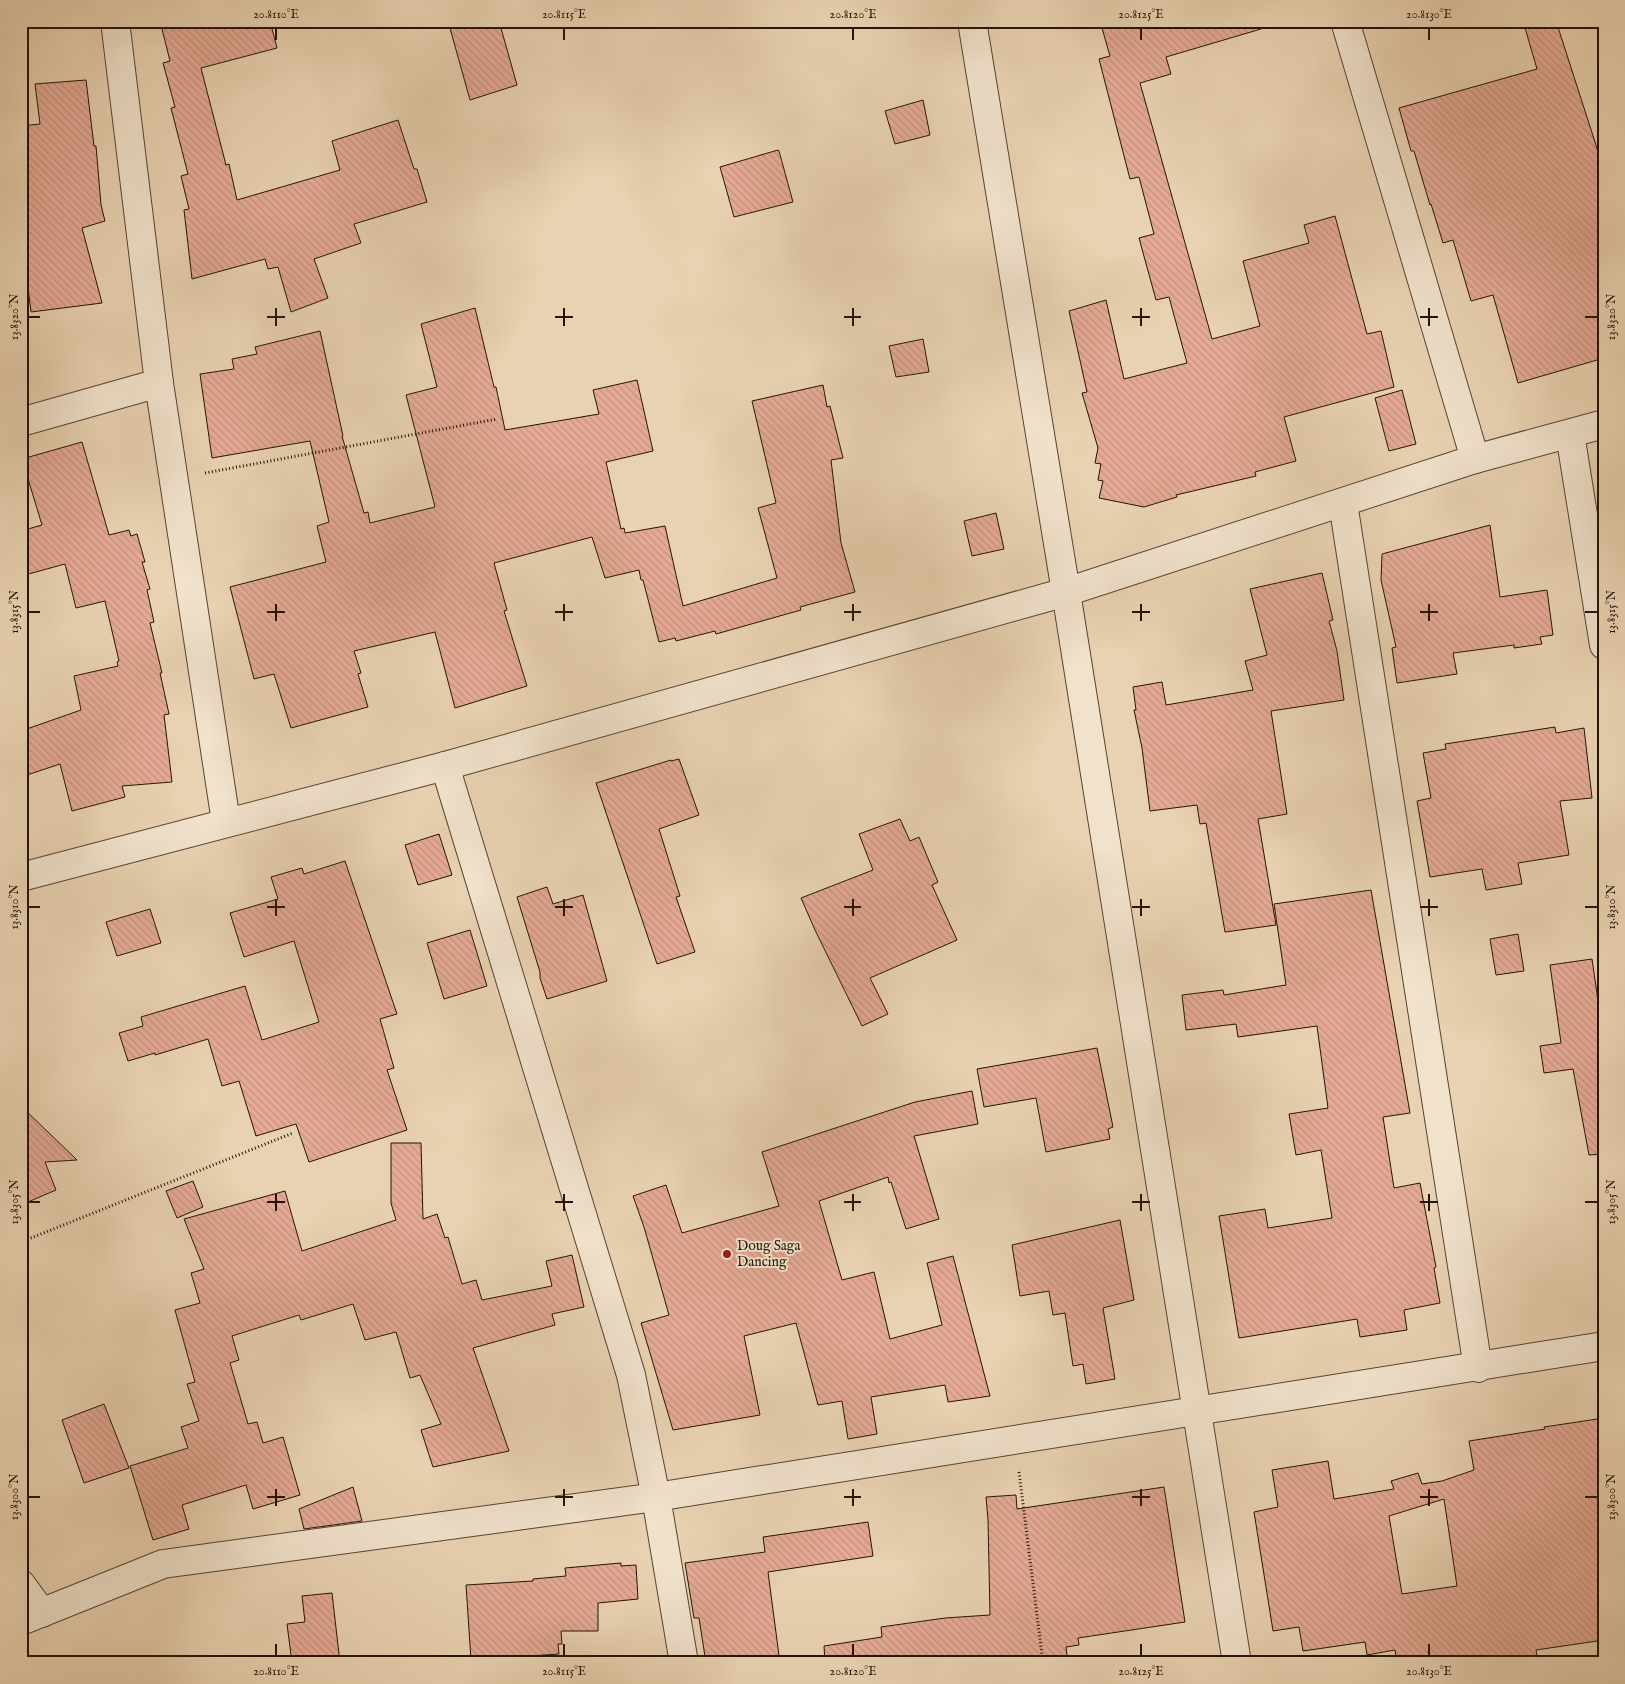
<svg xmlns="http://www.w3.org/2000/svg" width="1625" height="1684" font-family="'IM FELL English',serif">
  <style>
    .building { fill: url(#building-back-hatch); stroke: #251308; fill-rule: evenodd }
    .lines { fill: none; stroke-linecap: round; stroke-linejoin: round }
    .minor-casing { stroke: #564332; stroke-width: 30 }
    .path { stroke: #251308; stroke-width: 3; stroke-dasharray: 1 2.5; stroke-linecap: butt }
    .minor { stroke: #f1e2cc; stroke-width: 28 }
    .ticks { fill: none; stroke: #251308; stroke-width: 2 }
    .poi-dot { fill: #8f2418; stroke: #f1e2cc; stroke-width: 2 }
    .labels { text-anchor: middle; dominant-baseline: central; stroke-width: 4; stroke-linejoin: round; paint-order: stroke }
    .poi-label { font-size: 14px; fill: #251308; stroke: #f1e2cc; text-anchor: start }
    .neatline { fill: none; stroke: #251308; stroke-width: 2 }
    .ticks-label { font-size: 12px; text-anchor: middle; fill: #251308 }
  </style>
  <defs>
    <pattern id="building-back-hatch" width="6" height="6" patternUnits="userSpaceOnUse" patternTransform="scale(1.25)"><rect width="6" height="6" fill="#e5aa95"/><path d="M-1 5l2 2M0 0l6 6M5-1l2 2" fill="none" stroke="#c4917f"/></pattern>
  </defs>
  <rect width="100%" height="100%" fill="#e9d2b1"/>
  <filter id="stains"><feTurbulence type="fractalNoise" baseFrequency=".004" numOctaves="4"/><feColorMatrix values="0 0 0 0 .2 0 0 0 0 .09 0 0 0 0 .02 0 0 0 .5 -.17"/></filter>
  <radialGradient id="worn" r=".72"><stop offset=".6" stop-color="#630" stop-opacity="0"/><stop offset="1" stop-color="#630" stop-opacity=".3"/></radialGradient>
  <g class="building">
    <polygon points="160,21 270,21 277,48 201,68 226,165 229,164 237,200 340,170 332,141 398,120 414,169 417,169 427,202 354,224 361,243 314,259 328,298 291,312 278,267 268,269 265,259 192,279 184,210 189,209 181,176 188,174 171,108 175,107 163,63 170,61"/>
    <polygon points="448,21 499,21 517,85 470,100"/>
    <polygon points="1100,21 1259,21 1261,29 1166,57 1171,74 1140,83 1212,339 1260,326 1243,261 1309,243 1304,225 1335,216 1367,334 1381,331 1394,387 1284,417 1296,461 1255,472 1256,476 1176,495 1177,497 1144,507 1099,498 1103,481 1098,480 1101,464 1095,463 1098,448 1082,393 1087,392 1069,311 1106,300 1124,379 1187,363 1169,297 1156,300 1139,238 1154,234 1139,177 1130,179 1099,59 1110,56"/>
    <polygon points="1523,21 1556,21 1604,170 1604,358 1518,383 1493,295 1471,301 1453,240 1443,243 1431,204 1430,205 1414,151 1411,151 1399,108 1537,69"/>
    <polygon points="86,80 94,146 96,146 101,205 105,221 82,228 102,303 31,312 21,231 21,126 40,124 35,84"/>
    <polygon points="923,100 930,135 895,144 885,111"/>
    <polygon points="778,150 779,151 793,202 734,217 720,167"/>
    <polygon points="475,308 494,387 496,387 505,430 599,414 593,390 637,380 653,451 606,462 621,529 624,528 625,533 665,526 683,606 777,578 758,508 776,503 752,401 823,385 827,407 830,406 843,458 831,460 841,543 855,592 800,607 801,610 716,634 715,631 676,641 675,638 659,642 643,580 641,580 639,570 605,578 592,537 494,563 507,610 504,611 527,686 455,708 435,632 354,651 361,673 358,674 368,707 291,728 274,674 254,679 230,587 326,562 317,526 329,522 310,441 212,458 200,374 234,369 232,359 257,354 255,347 320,331 343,436 342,436 364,513 368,512 370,523 435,507 406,395 437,387 421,324"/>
    <polygon points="923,339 929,372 896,377 889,346"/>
    <polygon points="1402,390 1416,444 1389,451 1375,398"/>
    <polygon points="82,442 109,535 129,530 131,536 137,534 145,562 142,562 150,589 147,590 154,622 150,623 162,673 160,673 169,714 164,715 172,782 122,786 125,797 72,811 60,764 21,777 21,731 81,710 74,676 118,666 117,662 119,661 105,601 76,608 65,564 21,576 21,531 42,525 22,459"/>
    <polygon points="996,513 1004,549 972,556 964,521"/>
    <polygon points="1490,525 1500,597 1547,590 1553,635 1540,637 1542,644 1514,648 1514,645 1453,653 1457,674 1397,683 1392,648 1396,647 1381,580 1382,554"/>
    <polygon points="1322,573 1333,620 1329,621 1337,651 1344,700 1271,711 1287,814 1258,819 1276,925 1225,932 1206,823 1200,824 1197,805 1150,811 1142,748 1134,710 1136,710 1133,687 1162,682 1166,705 1253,690 1245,661 1267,655 1250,589"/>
    <polygon points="1555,727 1556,733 1584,728 1592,798 1560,801 1569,855 1518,863 1522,884 1486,890 1482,869 1430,877 1417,801 1431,798 1423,753 1446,749 1445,744"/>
    <polygon points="679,759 699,815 659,829 680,896 676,897 695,952 657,964 596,783 671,760 671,761"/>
    <polygon points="900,819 910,841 919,837 938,882 932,885 957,940 870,978 888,1014 862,1026 815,930 801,898 873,870 859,834"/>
    <polygon points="439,834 452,875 418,885 405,845"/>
    <polygon points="345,861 397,1014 380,1019 394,1068 387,1070 407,1130 309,1162 296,1124 256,1136 239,1081 222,1086 208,1039 155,1055 155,1053 128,1061 119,1033 143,1026 141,1017 245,986 262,1040 319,1022 294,941 244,957 230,913 278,899 271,877 302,868 304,874"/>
    <polygon points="547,887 553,904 583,895 607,981 547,999 540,978 540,972 517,897"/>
    <polygon points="1371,890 1410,1113 1383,1117 1394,1188 1420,1183 1436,1267 1434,1268 1440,1303 1404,1310 1407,1330 1360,1337 1357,1319 1239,1338 1219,1216 1265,1209 1268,1228 1332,1218 1321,1150 1296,1155 1289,1114 1328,1108 1317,1026 1238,1037 1236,1024 1186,1030 1182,995 1223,990 1224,995 1286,985 1274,904"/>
    <polygon points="150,909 161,943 117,956 106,922"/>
    <polygon points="470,930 487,986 444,999 427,943"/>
    <polygon points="1518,934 1524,971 1496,975 1490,939"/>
    <polygon points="1592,959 1601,1021 1604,1020 1604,1154 1589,1155 1573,1069 1544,1073 1540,1046 1561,1043 1550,965"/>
    <polygon points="1097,1048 1113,1127 1108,1129 1110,1139 1046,1152 1036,1098 984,1107 977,1069"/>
    <polygon points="972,1091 978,1124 914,1136 939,1219 906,1229 891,1182 889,1183 888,1177 819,1201 842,1280 874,1272 890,1339 942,1325 927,1263 953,1256 990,1396 948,1402 945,1385 871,1397 877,1434 848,1439 842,1401 818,1405 796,1323 744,1336 760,1415 673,1430 641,1323 669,1315 644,1227 633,1196 666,1185 682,1233 779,1206 762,1152 915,1102"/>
    <polygon points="21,1106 77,1160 45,1162 56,1190 21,1205"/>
    <polygon points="391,1143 421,1143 423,1219 437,1214 445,1238 448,1237 462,1284 476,1280 482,1300 552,1286 546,1261 572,1255 584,1307 552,1314 555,1325 473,1348 509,1451 433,1467 421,1430 441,1424 420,1375 410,1378 396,1332 365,1340 353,1304 301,1320 299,1315 232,1336 239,1360 230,1363 248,1424 257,1422 263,1443 283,1437 300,1495 253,1509 246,1485 182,1505 189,1529 153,1540 130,1466 188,1448 181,1427 199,1421 187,1384 195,1382 175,1310 200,1303 191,1273 204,1269 184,1219 285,1191 302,1251 396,1220 391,1203"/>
    <polygon points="193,1181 203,1207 177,1218 166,1191"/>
    <polygon points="1120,1220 1134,1300 1103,1308 1115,1379 1086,1384 1083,1364 1073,1366 1065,1313 1053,1315 1049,1291 1020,1296 1012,1245"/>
    <polygon points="104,1404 129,1468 84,1483 62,1420"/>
    <path d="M1604 1418V1640L1536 1650 1538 1663H1397L1395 1650 1367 1655 1365 1642 1303 1651 1299 1627 1273 1631 1254 1512 1278 1507 1272 1470 1328 1461 1334 1499 1394 1489 1391 1481 1418 1473 1422 1484 1442 1481 1474 1470 1469 1441 1545 1429 1544 1427ZM1444 1499 1457 1586 1402 1594 1389 1516Z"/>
    <polygon points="353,1487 362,1521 304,1529 299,1509"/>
    <polygon points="1164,1487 1185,1622 1078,1638 1079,1645 1066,1647 1068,1663 825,1663 824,1646 882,1637 881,1627 945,1618 990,1615 988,1520 986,1497 1016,1495 1017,1509"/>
    <polygon points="868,1522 873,1556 768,1572 780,1663 706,1663 699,1618 694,1618 685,1563 765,1552 763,1537"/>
    <polygon points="621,1563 621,1566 636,1565 638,1599 598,1603 598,1631 561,1631 562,1644 558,1644 559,1654 471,1660 466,1585 533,1581 533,1579 566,1576 565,1568"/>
    <polygon points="332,1593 340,1663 292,1663 287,1624 305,1622 302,1596"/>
  </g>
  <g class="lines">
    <g class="minor-casing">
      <g id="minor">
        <polyline points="115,21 159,383"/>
        <polyline points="972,21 1066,592 1237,1663"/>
        <polyline points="1345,21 1475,459"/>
        <polyline points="21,422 159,383 226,822"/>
        <polyline points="1570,434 1604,645"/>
        <polyline points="1343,503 1478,1368"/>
        <polyline points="445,766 631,1375 656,1497 684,1663"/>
        <polyline points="21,877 445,766 1066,592 1475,459 1604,424"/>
        <polyline points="21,1584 42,1613"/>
        <polyline points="21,1621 163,1564 656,1497 1604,1346"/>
      </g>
    </g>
    <g class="path">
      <polyline points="205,473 497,419"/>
      <polyline points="21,1242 293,1133"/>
      <polyline points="1019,1472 1043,1663"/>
    </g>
    <use href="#minor" class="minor"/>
  </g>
  <path class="ticks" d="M276 28V40M564 28V40M853 28V40M1141 28V40M1429 28V40M276 308V326M564 308V326M853 308V326M1141 308V326M1429 308V326M28 317H40M267 317H285M555 317H573M844 317H861M1132 317H1150M1420 317H1438M1585 317H1598M276 604V621M564 604V621M853 604V621M1141 604V621M1429 604V621M28 612H40M267 612H285M555 612H573M844 612H861M1132 612H1150M1420 612H1438M1585 612H1598M276 899V916M564 899V916M853 899V916M1141 899V916M1429 899V916M28 907H40M267 907H285M555 907H573M844 907H861M1132 907H1150M1420 907H1438M1585 907H1598M276 1194V1211M564 1194V1211M853 1194V1211M1141 1194V1211M1429 1194V1211M28 1202H40M267 1202H285M555 1202H573M844 1202H861M1132 1202H1150M1420 1202H1438M1585 1202H1598M276 1489V1506M564 1489V1506M853 1489V1506M1141 1489V1506M1429 1489V1506M28 1497H40M267 1497H285M555 1497H573M844 1497H861M1132 1497H1150M1420 1497H1438M1585 1497H1598M276 1644V1656M564 1644V1656M853 1644V1656M1141 1644V1656M1429 1644V1656"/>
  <circle class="poi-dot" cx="727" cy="1254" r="5"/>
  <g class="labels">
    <g class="poi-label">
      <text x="737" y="1246">Doug Saga<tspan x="737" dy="16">Dancing</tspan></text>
    </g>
  </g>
  <rect width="1625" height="1684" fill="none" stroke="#e9d2b1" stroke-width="55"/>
  <rect x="28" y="28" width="1570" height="1628" class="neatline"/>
  <g class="ticks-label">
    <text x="276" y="18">20.8110°E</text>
    <text x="564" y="18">20.8115°E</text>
    <text x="853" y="18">20.8120°E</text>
    <text x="1141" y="18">20.8125°E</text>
    <text x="1429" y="18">20.8130°E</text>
    <text transform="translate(14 317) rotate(-90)" y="4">13.8320°N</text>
    <text transform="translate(1611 317) rotate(-90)" y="4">13.8320°N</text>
    <text transform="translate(14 612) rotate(-90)" y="4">13.8315°N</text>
    <text transform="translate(1611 612) rotate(-90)" y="4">13.8315°N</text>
    <text transform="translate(14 907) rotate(-90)" y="4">13.8310°N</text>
    <text transform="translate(1611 907) rotate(-90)" y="4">13.8310°N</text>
    <text transform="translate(14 1202) rotate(-90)" y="4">13.8305°N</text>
    <text transform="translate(1611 1202) rotate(-90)" y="4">13.8305°N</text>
    <text transform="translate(14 1497) rotate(-90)" y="4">13.8300°N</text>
    <text transform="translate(1611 1497) rotate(-90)" y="4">13.8300°N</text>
    <text x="276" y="1675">20.8110°E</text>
    <text x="564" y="1675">20.8115°E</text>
    <text x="853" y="1675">20.8120°E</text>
    <text x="1141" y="1675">20.8125°E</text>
    <text x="1429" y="1675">20.8130°E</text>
  </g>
  <rect width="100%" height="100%" filter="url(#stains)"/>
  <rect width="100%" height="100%" fill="url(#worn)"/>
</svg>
